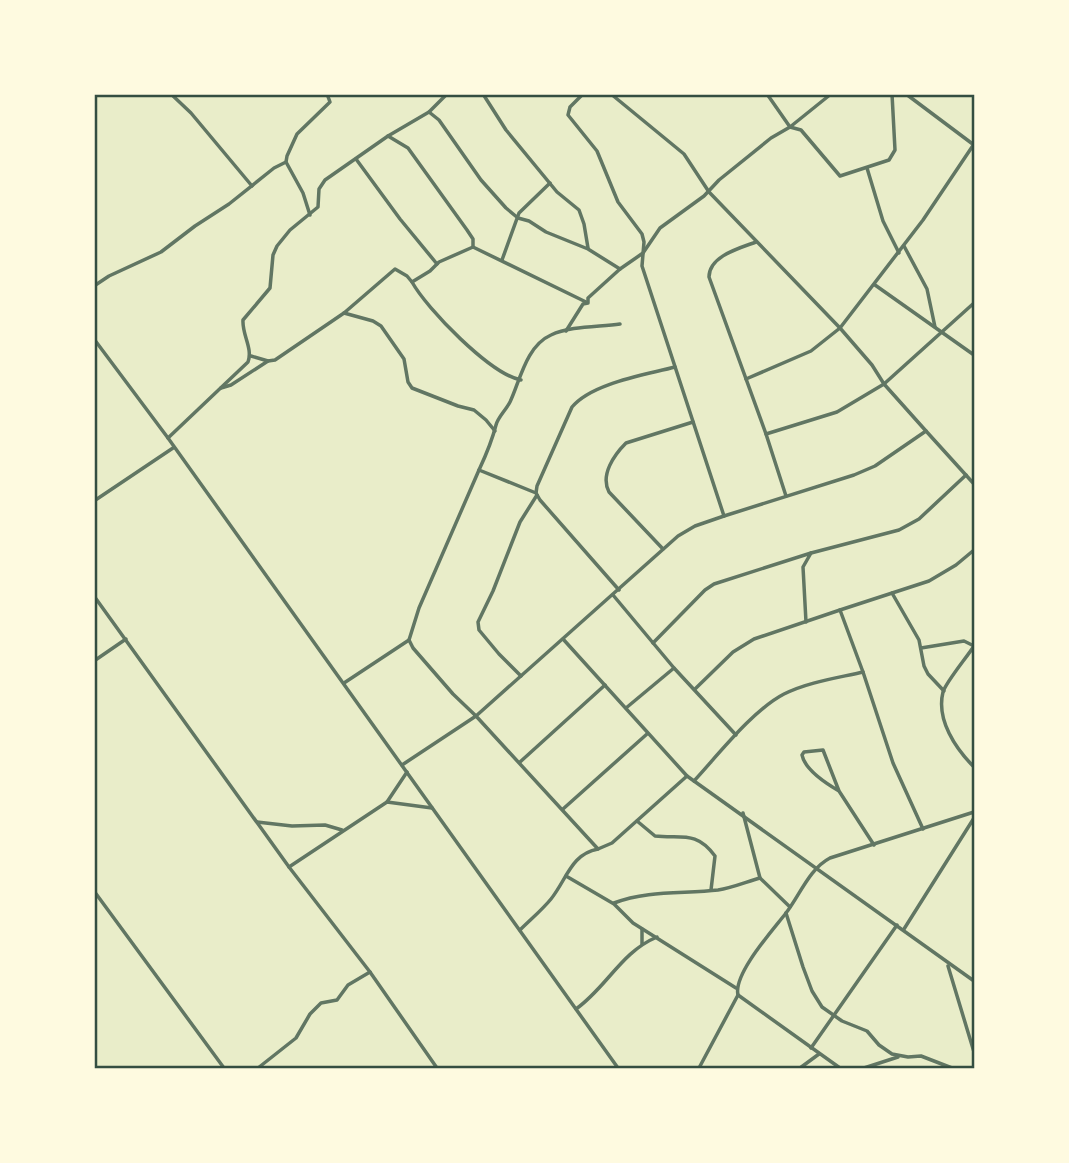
<svg xmlns="http://www.w3.org/2000/svg" width="1069" height="1163" font-family="'Nunito Sans',sans-serif">
  <style>
    .lines { fill: none; stroke-linecap: round; stroke-linejoin: round }
    .minor { stroke: #617663; stroke-width: 3.5 }
    .neatline { fill: none; stroke: #344e41; stroke-width: 2.5 }
  </style>
  <rect width="100%" height="100%" fill="#e9edc9"/>
  <g class="lines">
    <g class="minor">
      <polyline points="171,94 191,113 252,186"/>
      <polyline points="483,94 506,130 557,192 579,210 584,224 588,248"/>
      <polyline points="583,94 570,107 568,115 597,151 618,202 642,234 644,242 642,266 724,516"/>
      <polyline points="611,94 684,154 709,192 840,328 872,365 884,384 974,303"/>
      <polyline points="767,94 790,127 801,130 840,176 889,160 895,150 892,94"/>
      <polyline points="906,94 974,145"/>
      <polyline points="429,112 439,120 481,180 506,208 518,218 529,221 546,232 588,249 620,269"/>
      <polyline points="388,136 408,148 467,230 473,239 473,247"/>
      <polyline points="356,159 400,219 437,264"/>
      <polyline points="867,168 883,221 899,253"/>
      <polyline points="310,215 303,193 286,162 287,156 297,134 330,102 327,94"/>
      <path d="M756 242C740 248 709 256 709 277L766 434 786 496"/>
      <polyline points="904,246 927,289 935,327"/>
      <polyline points="502,260 519,213 550,183"/>
      <polyline points="875,285 974,355"/>
      <polyline points="94,286 109,276 161,252 195,226 229,204 274,168 286,162"/>
      <polyline points="344,313 373,321 381,326 404,359 408,382 412,388 458,406 474,410 486,420 495,431"/>
      <polyline points="566,331 583,304 588,303 588,298 620,269 643,253 660,228 704,196 719,180 771,138 790,127 831,94"/>
      <polyline points="94,339 168,438 618,1068"/>
      <polyline points="251,356 268,361 275,360 344,313 395,269 407,276 412,282"/>
      <polyline points="746,379 811,351 840,328 923,220 974,144"/>
      <path d="M521 380C490 374 427 309 412 282L430 271 439 262 473 247 586 302"/>
      <polyline points="221,388 231,385 268,361"/>
      <polyline points="766,434 837,412 884,384 926,431"/>
      <path d="M168 438 248 362C253 348 242 335 243 320L270 288 273 255 277 246 290 230 318 207 319 189 325 180 388 136 429 112 447 94"/>
      <path d="M479 470C486 455 492 441 496 425 498 417 506 410 510 402 520 381 526 346 551 335 570 326 598 327 620 324"/>
      <polyline points="94,501 173,448"/>
      <path d="M663 549 609 492C600 475 614 455 626 443L693 422"/>
      <polyline points="811,553 899,530 919,519 966,475"/>
      <path d="M619 590 540 500 536 493 537 486 572 407C592 383 645 375 675 367"/>
      <polyline points="892,593 919,640 924,666 928,674 944,691"/>
      <polyline points="613,595 674,668 736,735"/>
      <polyline points="94,596 289,867 370,972 437,1068"/>
      <polyline points="563,639 687,776 974,981"/>
      <polyline points="653,643 705,590 714,584 811,553 803,567 806,622"/>
      <path d="M974 646C967 657 946 682 943 692 936 720 956 749 974 767"/>
      <polyline points="921,648 964,641 974,646"/>
      <polyline points="94,661 126,639"/>
      <polyline points="863,672 893,763 923,829"/>
      <polyline points="521,676 499,654 479,630 478,622 493,591 520,522 537,495"/>
      <polyline points="344,683 409,640"/>
      <polyline points="695,689 733,652 754,639 840,610"/>
      <polyline points="626,708 674,668"/>
      <polyline points="520,762 605,685"/>
      <polyline points="402,765 476,716 453,694 413,648 409,640 419,608 479,470 536,493"/>
      <polyline points="687,776 612,843 598,849 476,716 678,536 695,526 724,516 854,475 875,466 926,431 974,484"/>
      <path d="M694 781C718 755 753 710 784 694 808 682 837 678 863 672L840 610 929 581 956 565 974 550"/>
      <path d="M839 791C827 784 805 770 802 755L804 752 823 750 839 791 874 845"/>
      <polyline points="387,802 407,772"/>
      <polyline points="563,809 647,734"/>
      <polyline points="743,813 760,878 790,907"/>
      <path d="M637 821 655 836C681 839 696 830 715 856L711 890"/>
      <polyline points="257,822 292,826 325,825 342,830"/>
      <polyline points="289,867 387,802 432,808"/>
      <polyline points="566,876 614,904 633,923 736,988"/>
      <polyline points="94,891 224,1068"/>
      <path d="M614 903C647 890 684 894 718 890 732 888 746 882 760 878"/>
      <polyline points="786,913 803,967 812,991 822,1007 842,1021 867,1031 879,1045 892,1054 908,1057 921,1056 952,1068"/>
      <polyline points="904,929 974,818"/>
      <path d="M520 930C530 920 542 910 551 899 567 879 571 854 598 849"/>
      <polyline points="642,944 642,929"/>
      <polyline points="948,966 974,1052"/>
      <polyline points="738,995 840,1068"/>
      <path d="M576 1009C607 987 621 952 657 937"/>
      <polyline points="811,1048 897,925"/>
      <polyline points="258,1068 296,1038 310,1014 321,1003 337,1000 348,985 370,972"/>
      <path d="M699 1068 738 995C733 974 773 930 786 913 800 895 809 869 830 858L974 812"/>
      <polyline points="800,1068 819,1054"/>
      <polyline points="864,1068 898,1057"/>
    </g>
  </g>
  <rect width="1069" height="1163" fill="none" stroke="#fefae0" stroke-width="192"/>
  <rect x="96" y="96" width="877" height="971" class="neatline"/>
</svg>
